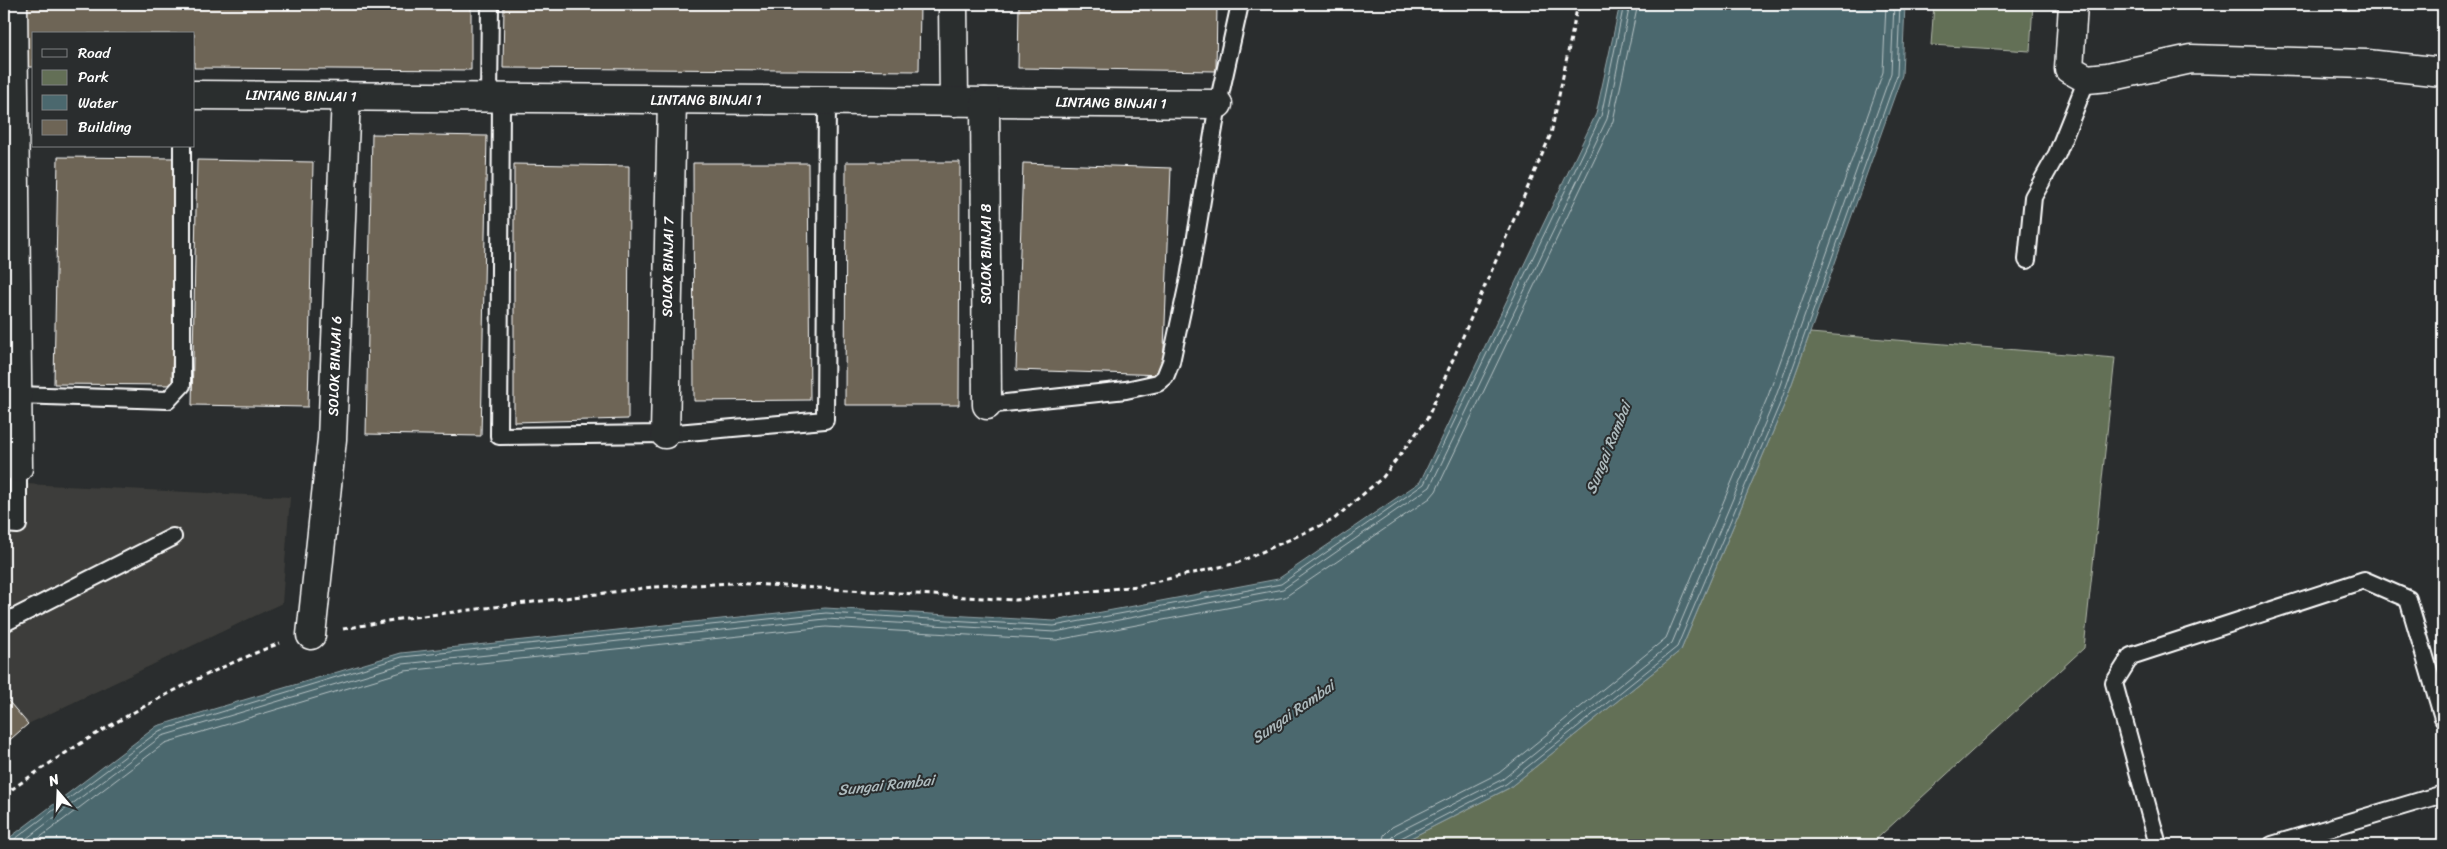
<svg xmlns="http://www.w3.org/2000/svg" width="2447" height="849" font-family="Sriracha,sans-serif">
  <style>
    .built { fill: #3e3e3a }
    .green { fill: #636f56; stroke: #b1b7aa }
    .water { fill: #4b686e; stroke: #93a4a8 }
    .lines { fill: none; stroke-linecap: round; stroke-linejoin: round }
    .shore { stroke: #b7c3c5; stroke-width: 1 }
    .building { fill: #6e6556; stroke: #fff }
    .lane-casing { stroke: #fff; stroke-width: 20 }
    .street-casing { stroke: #fff; stroke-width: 31 }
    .path { stroke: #fff; stroke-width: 3; stroke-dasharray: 5 4; stroke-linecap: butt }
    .lane { stroke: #2a2d2e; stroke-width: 16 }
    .street { stroke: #2a2d2e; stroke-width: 28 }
    .labels { text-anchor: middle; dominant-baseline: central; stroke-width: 4; stroke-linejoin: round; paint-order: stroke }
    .street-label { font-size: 14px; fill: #fff; stroke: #2a2d2e }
    .water-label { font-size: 15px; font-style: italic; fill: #aebbbe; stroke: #2a2d2e }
  </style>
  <rect width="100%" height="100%" fill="#2a2d2e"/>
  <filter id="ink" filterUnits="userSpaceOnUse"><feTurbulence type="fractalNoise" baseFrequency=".02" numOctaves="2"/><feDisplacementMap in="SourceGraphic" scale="10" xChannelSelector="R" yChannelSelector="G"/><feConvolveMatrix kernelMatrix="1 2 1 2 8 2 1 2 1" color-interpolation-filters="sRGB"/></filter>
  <g filter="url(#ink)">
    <polygon class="built" points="4,483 290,497 282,603 28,724 4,744"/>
    <g class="green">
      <polygon points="1934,4 2033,4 2030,51 1931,45"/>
      <polygon points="1810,333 2115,358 2084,648 1870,845 1397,845 1509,788 1681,650 1785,403"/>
    </g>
    <polygon class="water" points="1620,4 1905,4 1902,75 1785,403 1681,650 1509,788 1397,845 4,845 4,842 157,726 401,653 825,608 1054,621 1278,579 1420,482 1596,114"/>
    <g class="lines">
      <g class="shore">
        <polyline points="7,845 159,731 402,657 826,613 1054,626 1281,584 1424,484 1601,116 1624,4"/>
        <polyline points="18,845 162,736 403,664 826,619 1055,632 1283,589 1430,487 1607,119 1630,4"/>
        <polyline points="30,845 165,743 405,671 826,627 1057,640 1285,597 1430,498 1436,491 1613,121 1638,4"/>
        <polyline points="1382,845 1384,835 1392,827 1499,773 1666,638 1768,396 1883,72 1886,4"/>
        <polyline points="1390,845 1391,838 1396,833 1503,779 1672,643 1775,399 1891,73 1894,4"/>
        <polyline points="1396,845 1399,839 1506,784 1677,647 1781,401 1897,75 1900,4"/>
      </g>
    </g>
    <g class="building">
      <polygon points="20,4 471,4 471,70 194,68 194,34 34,34 34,67 19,67"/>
      <polygon points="504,4 920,4 919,71 503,68"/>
      <polygon points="1019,4 1217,4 1216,71 1018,68"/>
      <polygon points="372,134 487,136 481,436 366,434"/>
      <polygon points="58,157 176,158 172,385 54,384"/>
      <polygon points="197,160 313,162 308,407 192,405"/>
      <polygon points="846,162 960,162 959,405 845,405"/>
      <polygon points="693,163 808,163 810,400 694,401"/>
      <polygon points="1023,163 1171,168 1163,375 1016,370"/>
      <polygon points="514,164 629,166 628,419 514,422"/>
      <polygon points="4,696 28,724 4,745"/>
    </g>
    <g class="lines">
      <g class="lane-casing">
        <g id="lane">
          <polyline points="489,98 490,4"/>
          <polyline points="501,98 499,436 665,434 825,420 827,101"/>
          <polyline points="2027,260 2033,197 2057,154 2087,79"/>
          <polyline points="17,395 168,400 182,385 182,146"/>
          <polyline points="987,405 1126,390 1158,383 1165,377 1171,362 1189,278 1218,104 1240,4"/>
          <polyline points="4,524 18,525 18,468"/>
          <polyline points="4,623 173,537"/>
          <polyline points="2158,845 2114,683 2131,656 2364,580 2408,599 2443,718"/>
          <polyline points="2272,845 2443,794"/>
        </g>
      </g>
      <g class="street-casing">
        <g id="street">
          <polyline points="13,4 18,468"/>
          <polyline points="953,4 954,102"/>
          <polyline points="2073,4 2069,69 2087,79 2108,77 2191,59 2367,64 2443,72"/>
          <polyline points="194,95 1218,104"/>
          <polyline points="985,102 987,405"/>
          <polyline points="665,434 672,100"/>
          <polyline points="311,635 332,439 346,96"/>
        </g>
      </g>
      <g class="path">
        <polyline points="343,629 399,619 653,587 734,583 1015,600 1137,586 1237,563 1333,520 1383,477 1427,419 1551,134 1578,4"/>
        <path d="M4 795C88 734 183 681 280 643"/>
      </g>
      <use href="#lane" class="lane"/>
      <use href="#street" class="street"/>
    </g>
  </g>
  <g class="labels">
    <g class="street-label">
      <text transform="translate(301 96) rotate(1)">LINTANG BINJAI 1</text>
      <text x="706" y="100">LINTANG BINJAI 1</text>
      <text transform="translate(1111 103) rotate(1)">LINTANG BINJAI 1</text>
      <text transform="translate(986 254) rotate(-90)">SOLOK BINJAI 8</text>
      <text transform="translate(668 267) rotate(-89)">SOLOK BINJAI 7</text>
      <text transform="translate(335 366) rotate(-88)">SOLOK BINJAI 6</text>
    </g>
    <g class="water-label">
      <text transform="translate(1608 448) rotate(-68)">Sungai Rambai</text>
      <text transform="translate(1293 712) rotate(-35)">Sungai Rambai</text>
      <text transform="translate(886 785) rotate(-6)">Sungai Rambai</text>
    </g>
  </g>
  <rect width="2447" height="849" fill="none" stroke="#2a2d2e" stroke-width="20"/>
  <rect x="10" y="10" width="2427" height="829" fill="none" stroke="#fff" stroke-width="2" filter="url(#ink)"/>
  <rect x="32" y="32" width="162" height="115" fill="#2a2d2e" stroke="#7f8182"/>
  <rect x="42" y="49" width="25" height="8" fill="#2a2d2e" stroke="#7f8182"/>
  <text x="78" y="58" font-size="15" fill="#ffffff">Road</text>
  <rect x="42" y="70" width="25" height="15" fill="#636f56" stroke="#7f8182"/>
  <text x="78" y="82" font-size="15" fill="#ffffff">Park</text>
  <rect x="42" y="95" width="25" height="15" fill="#4b686e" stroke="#7f8182"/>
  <text x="78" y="108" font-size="15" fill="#ffffff">Water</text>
  <rect x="42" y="120" width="25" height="15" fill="#6e6556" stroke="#7f8182"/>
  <text x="78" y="132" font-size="15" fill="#ffffff">Building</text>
  <g transform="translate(58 792) rotate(341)" stroke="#2a2d2e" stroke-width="4" paint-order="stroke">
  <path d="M0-4L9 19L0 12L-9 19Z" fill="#ffffff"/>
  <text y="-8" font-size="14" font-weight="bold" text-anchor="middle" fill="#ffffff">N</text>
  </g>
</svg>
